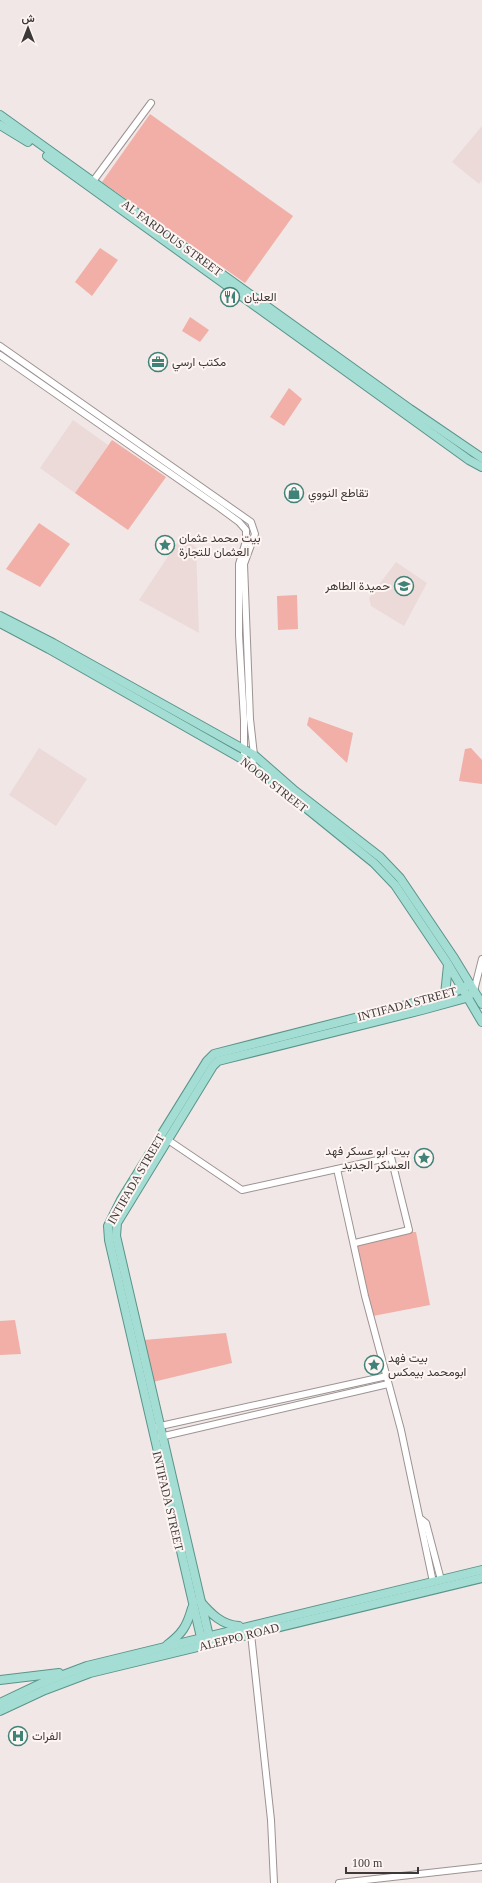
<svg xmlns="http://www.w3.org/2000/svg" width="482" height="1883" font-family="'Times New Roman',Vazirmatn,serif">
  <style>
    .built { fill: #ecdad8 }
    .green { fill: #f1afa7 }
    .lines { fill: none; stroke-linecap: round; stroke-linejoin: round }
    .minor-casing { stroke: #9c9392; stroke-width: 8 }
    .major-casing { stroke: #59958a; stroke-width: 10 }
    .minor { stroke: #fff; stroke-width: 6 }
    .major { stroke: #a4ddd3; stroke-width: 8 }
    .labels { text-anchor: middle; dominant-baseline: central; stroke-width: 4; stroke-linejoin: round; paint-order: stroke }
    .street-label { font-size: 12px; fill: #3d3939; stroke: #fef5f3 }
    .poi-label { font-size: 12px; fill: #3d3939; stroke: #fef5f3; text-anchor: start }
  </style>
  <rect width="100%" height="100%" fill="#f1e7e6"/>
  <g class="built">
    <polygon points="482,126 482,180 479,184 452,162"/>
    <polygon points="73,420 108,445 75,493 40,468"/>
    <polygon points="181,537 196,547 199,633 139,600"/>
    <polygon points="396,562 427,583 404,626 371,606 369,598"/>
    <polygon points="39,748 87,779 56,826 9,795"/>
  </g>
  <g class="green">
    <polygon points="150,114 293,216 245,283 102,182"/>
    <polygon points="100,248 118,260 92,296 75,282"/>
    <polygon points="190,317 209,330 200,342 182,331"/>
    <polygon points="289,388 302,399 284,426 270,417"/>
    <polygon points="112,440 166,477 128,530 75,493"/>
    <polygon points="39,523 70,544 40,587 6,569"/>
    <polygon points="297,595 298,629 278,630 277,596"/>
    <polygon points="309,717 353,733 347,763 307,725"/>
    <polygon points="471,748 482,760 482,784 459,781 465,749"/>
    <polygon points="409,1232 416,1232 430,1305 373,1316 356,1244"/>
    <polygon points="15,1320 21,1354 0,1355 0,1321"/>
    <polygon points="226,1333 232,1363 153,1382 144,1340"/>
  </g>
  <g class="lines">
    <g class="minor-casing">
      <g id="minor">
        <polyline points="91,184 151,103"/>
        <polyline points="0,346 251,522 255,534 244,564 250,719 254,755 252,766"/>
        <polyline points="0,355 220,508 239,522 246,530 246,541 239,564 239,635 244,720 244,760"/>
        <polyline points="474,991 482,959"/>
        <polyline points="168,1140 242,1190 391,1157 409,1230 355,1243"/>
        <polyline points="337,1169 365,1296 401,1430 433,1582"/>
        <polyline points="156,1427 387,1376"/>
        <polyline points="160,1437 388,1384"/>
        <polyline points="421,1519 426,1523 441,1580"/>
        <polyline points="251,1634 271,1820 274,1883"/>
        <polyline points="339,1883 482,1867"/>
      </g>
    </g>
    <g class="major-casing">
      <g id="major">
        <polyline points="0,115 410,409 482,458"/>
        <polyline points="0,125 28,142"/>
        <polyline points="47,156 469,460 482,467"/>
        <polyline points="0,616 53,643 254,755 295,791 380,857 400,878 454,958 482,1004"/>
        <polyline points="0,623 49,649 244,760 264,774 374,863 395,885 448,964 482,1022"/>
        <polyline points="445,995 448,965"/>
        <path d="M200 1601C211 1614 222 1625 239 1626"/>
        <path d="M167 1645C182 1634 187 1626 192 1608"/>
        <polyline points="211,1645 116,1236 117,1223 213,1066 218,1061 422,1010 466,998 474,991"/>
        <polyline points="203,1646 109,1240 108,1226 121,1200 207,1061 214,1054 445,995 462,989 470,984"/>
        <polyline points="0,1680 59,1673"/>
        <polyline points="0,1703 42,1683 87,1666 482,1570"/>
        <polyline points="0,1711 45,1690 90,1673 482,1578"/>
      </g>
    </g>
    <use href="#minor" class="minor"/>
    <use href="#major" class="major"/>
  </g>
  <defs>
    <g id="restaurant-ring" transform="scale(1)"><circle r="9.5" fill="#fef5f3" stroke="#3f8378" stroke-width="1.5"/><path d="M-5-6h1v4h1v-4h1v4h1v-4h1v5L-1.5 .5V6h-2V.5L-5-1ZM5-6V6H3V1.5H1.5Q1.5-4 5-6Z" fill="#3f8378"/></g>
    <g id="office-ring" transform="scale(1)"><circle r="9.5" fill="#fef5f3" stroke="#3f8378" stroke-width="1.5"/><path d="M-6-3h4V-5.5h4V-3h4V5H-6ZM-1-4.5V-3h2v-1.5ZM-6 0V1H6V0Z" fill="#3f8378"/></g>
    <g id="shop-ring" transform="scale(1)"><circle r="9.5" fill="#fef5f3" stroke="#3f8378" stroke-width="1.5"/><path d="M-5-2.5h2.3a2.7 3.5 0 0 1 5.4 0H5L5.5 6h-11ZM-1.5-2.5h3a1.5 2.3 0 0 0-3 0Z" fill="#3f8378"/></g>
    <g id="sight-ring" transform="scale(1)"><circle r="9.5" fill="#fef5f3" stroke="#3f8378" stroke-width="1.5"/><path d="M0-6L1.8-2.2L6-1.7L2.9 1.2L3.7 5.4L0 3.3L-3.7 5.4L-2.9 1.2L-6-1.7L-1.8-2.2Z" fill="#3f8378"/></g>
    <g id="school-ring" transform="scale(1)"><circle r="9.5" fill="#fef5f3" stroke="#3f8378" stroke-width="1.5"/><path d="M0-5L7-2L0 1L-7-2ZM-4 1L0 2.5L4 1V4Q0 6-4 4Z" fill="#3f8378"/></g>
    <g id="hospital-ring" transform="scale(1)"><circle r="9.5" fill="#fef5f3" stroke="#3f8378" stroke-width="1.5"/><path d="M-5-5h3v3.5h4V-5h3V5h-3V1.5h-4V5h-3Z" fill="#3f8378"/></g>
  </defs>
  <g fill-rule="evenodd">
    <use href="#restaurant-ring" x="230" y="297"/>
    <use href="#office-ring" x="158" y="362"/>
    <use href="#shop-ring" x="294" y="493"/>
    <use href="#sight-ring" x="165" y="545"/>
    <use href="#school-ring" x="404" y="586"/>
    <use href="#sight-ring" x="424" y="1158"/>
    <use href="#sight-ring" x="374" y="1365"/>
    <use href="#hospital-ring" x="18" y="1736"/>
  </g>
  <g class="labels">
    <g class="street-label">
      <text transform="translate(172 238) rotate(36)">AL FARDOUS STREET</text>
      <text transform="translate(274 785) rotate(38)">NOOR STREET</text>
      <text transform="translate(407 1004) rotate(-15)">INTIFADA STREET</text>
      <text transform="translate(136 1179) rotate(-60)">INTIFADA STREET</text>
      <text transform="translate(168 1501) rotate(77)">INTIFADA STREET</text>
      <text transform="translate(239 1637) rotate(-14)">ALEPPO ROAD</text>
    </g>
    <g class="poi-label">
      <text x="244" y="297">العليان</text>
      <text x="172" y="362">مكتب ارسي</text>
      <text x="308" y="493">تقاطع النووي</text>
      <text x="179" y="538">بيت محمد عثمان<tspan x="179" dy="14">العثمان للتجارة</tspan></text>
      <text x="390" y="586" text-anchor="end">حميدة الطاهر</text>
      <text x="410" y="1151" text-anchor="end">بيت ابو عسكر فهد<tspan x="410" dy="14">العسكر الجديد</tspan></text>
      <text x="388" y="1358">بيت فهد<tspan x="388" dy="14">ابومحمد بيمكس</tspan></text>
      <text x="32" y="1736">الفرات</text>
    </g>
  </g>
  <g transform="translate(28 28)" stroke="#fef5f3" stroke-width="3" paint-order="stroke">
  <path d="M0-3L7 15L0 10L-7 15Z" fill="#3d3939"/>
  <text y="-6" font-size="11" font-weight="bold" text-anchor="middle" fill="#3d3939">ش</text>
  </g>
  <path d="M346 1867v6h72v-6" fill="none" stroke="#3d3939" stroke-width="2"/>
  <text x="352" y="1867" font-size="12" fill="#3d3939" stroke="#fef5f3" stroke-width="3" paint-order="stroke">100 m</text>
</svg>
